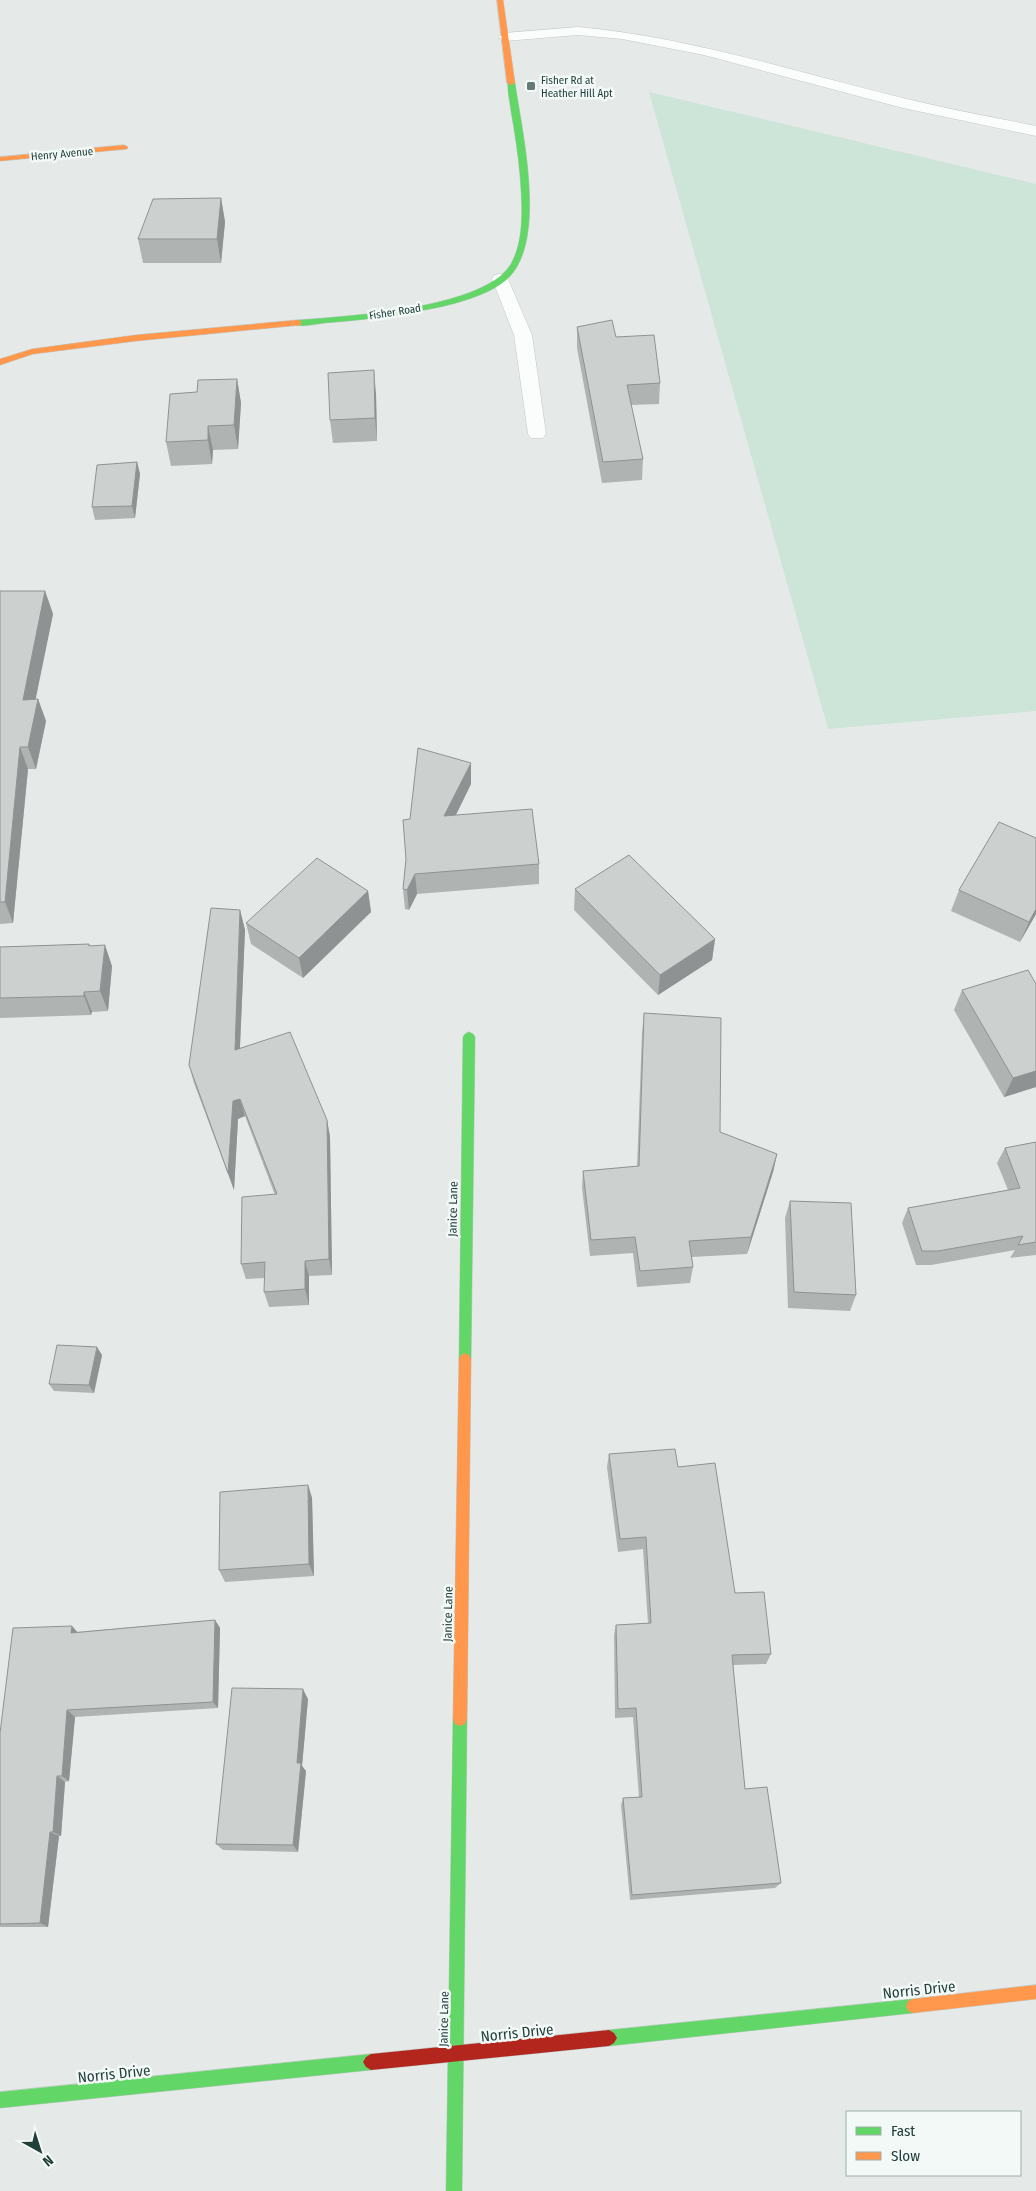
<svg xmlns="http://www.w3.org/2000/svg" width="1036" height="2191" font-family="'Fira Sans Condensed',sans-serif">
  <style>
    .green { fill: #cde4d8 }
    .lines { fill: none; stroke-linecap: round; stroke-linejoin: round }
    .lane-casing { stroke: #c2c7c6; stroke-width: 1 }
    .fast-casing { stroke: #c0c8c6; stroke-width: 1 }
    .slow-casing { stroke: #c0c8c6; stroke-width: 1 }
    .jam-casing { stroke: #c0c8c6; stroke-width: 1 }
    .lane { fill: #fbfcfc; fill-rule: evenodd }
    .fast { fill: #63d668; fill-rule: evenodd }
    .slow { fill: #ff974d; fill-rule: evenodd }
    .jam { fill: #b3261e; fill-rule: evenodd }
    .wall { fill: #afb4b3 }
    .shaded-wall { fill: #8f9292 }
    .building { fill: #ccd1d0; stroke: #8f9292 }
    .poi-dot { fill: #667b78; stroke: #f3f9f7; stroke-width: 2 }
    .labels { text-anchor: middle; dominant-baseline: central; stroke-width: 5; stroke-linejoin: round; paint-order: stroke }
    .far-poi-label { font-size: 11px; fill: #213f3b; stroke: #f3f9f7; text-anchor: start }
    .far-street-label { font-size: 11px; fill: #213f3b; stroke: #f3f9f7 }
    .street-label { font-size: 12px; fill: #213f3b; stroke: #f3f9f7 }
    .near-street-label { font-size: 15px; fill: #213f3b; stroke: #f3f9f7 }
  </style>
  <rect width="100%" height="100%" fill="#e5eae9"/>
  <polygon class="green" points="649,92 1036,184 1036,711 828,729"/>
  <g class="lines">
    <g class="lane-casing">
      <g id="lane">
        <path d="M578 27C689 37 795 72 903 98 947 109 992 117 1036 126V136L903 108 704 55 622 39 578 35 505 41 498 37 505 33Z"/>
        <polygon points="500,274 506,275 508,279 532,335 546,434 543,438 531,438 528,434 514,335 492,279 494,275"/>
      </g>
    </g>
    <g class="fast-casing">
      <g id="fast">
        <path d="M508 81 515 83C522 132 549 245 505 281 481 300 435 309 405 313 378 318 352 321 325 323 316 324 305 327 295 325V321L298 320C346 316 488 309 512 262 525 237 522 202 520 175 518 154 515 133 511 111 510 102 507 90 508 81Z"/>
        <polygon points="469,1032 473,1034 475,1037 471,1359 469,1363 465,1365 461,1363 459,1359 463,1037 465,1034"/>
        <polygon points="460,1712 465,1714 467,1719 462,2191 446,2191 453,1719 455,1714"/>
        <polygon points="913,1999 918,2001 920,2006 918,2011 913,2013 609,2046 604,2043 601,2038 604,2033 609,2030"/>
        <polygon points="371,2054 376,2057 379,2062 376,2067 371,2070 0,2108 0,2092"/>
      </g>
    </g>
    <g class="slow-casing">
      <g id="slow">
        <polygon points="497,0 503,0 515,83 511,85 507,83"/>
        <polygon points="124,145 128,147 127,149 0,161 0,157"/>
        <polygon points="298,320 301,321 301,325 136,341 33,354 0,365 0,359 32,349 136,335"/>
        <polygon points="465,1353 469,1355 471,1359 467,1719 465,1724 460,1726 455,1724 453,1719 459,1359 461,1355"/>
        <polygon points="1036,1985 1036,1999 913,2013 908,2011 906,2006 908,2001 913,1999"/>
      </g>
    </g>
    <g class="jam-casing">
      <polygon id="jam" points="609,2030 614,2033 617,2038 614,2043 609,2046 371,2070 366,2067 363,2062 366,2057 371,2054"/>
    </g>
    <use href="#lane" class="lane"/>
    <use href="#fast" class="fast"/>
    <use href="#slow" class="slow"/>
    <use href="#jam" class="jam"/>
  </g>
  <g class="wall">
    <polygon points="221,198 225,222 221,263 143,263 138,239"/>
    <polygon points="577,327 616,337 660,383 659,404 631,405 643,459 642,480 602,483 577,348"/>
    <polygon points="237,379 241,403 238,449 213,450 212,464 171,466 166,442 197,392"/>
    <polygon points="376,394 377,441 333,443 330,420"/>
    <polygon points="137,462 140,474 135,518 95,520 92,507"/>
    <polygon points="0,591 45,591 53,614 35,699 38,699 46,721 36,769 28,769 13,923 0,924"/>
    <polygon points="471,784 456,815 539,864 539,884 417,894 409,910 405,909 403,889 410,819"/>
    <polygon points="1036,838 1036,914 1020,942 951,911 959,890"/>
    <polygon points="575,889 715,939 712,960 658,995 574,910"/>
    <polygon points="368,891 371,912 303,978 251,944 246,923"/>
    <polygon points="240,910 245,930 240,1048 327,1120 330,1137 332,1275 309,1276 309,1305 269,1307 264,1292 265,1278 246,1279 241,1264 275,1195 245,1116 238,1119 234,1190 194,1083 189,1065"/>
    <polygon points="89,944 90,946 112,966 108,1011 92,1012 91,1015 0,1018 0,947"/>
    <polygon points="1036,984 1036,1087 1004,1097 954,1010 962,990"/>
    <polygon points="644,1013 720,1132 777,1154 773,1172 747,1254 692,1257 693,1267 690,1283 637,1287 633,1253 590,1256 582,1188 583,1171 637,1167 642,1033"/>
    <polygon points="1036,1142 1036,1255 1010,1258 1015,1250 931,1265 916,1265 902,1223 908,1208 1008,1190 997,1163 1005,1148"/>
    <polygon points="790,1201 856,1295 850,1311 788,1308 785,1218"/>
    <polygon points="102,1355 94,1393 54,1391 49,1384"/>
    <polygon points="609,1454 678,1467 735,1593 771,1654 766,1664 733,1665 745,1789 781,1883 775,1888 630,1900 621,1805 623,1798 639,1797 633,1717 615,1718 614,1635 616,1625 648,1623 643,1549 618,1552 607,1467"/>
    <polygon points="308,1485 312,1498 314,1576 225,1582 219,1570"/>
    <polygon points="215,1620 220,1628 218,1708 75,1717 69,1781 65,1782 61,1836 59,1836 48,1927 0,1927 0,1733 72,1626 77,1632"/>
    <polygon points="308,1699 302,1766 306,1771 298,1852 223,1850 216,1844"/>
  </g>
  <g class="shaded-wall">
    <polygon points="221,198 225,222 221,263 217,239"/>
    <polygon points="374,370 376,394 377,441 375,418"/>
    <polygon points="237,379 241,403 238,449 234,425"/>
    <polygon points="208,426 213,450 212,464 208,440"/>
    <polygon points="137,462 140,474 135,518 132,506"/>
    <polygon points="45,591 53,614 31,722 23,700"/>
    <polygon points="38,699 46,721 36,769 28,747"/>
    <polygon points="20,747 28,769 13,923 5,902"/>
    <polygon points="471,763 471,784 445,837 444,816"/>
    <polygon points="415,874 417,894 409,910 407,890"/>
    <polygon points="368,891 371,912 303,978 299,958"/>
    <polygon points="1036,909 1036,914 1020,942 1029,922"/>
    <polygon points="240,910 245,930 239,1068 235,1050"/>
    <polygon points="715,939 712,960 658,995 660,975"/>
    <polygon points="105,945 112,966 108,1011 100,991"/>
    <polygon points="84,992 92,1012 91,1015 84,996"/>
    <polygon points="1036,1071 1036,1087 1004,1097 1013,1078"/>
    <polygon points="240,1099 245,1116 238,1119 234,1190 228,1173 233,1101"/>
    <polygon points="327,1120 330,1137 332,1275 329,1259"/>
    <polygon points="777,1154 773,1172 747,1254 751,1237"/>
    <polygon points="305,1261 309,1276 309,1305 305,1289"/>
    <polygon points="97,1347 102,1355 94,1393 89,1385"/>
    <polygon points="308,1485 312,1498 314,1576 309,1564"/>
    <polygon points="215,1620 220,1628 218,1708 213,1702"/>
    <polygon points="72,1626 79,1634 71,1633"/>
    <polygon points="303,1689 308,1699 302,1766 306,1771 298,1852 293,1845 297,1763"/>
    <polygon points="67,1710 75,1717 69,1781 62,1776"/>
    <polygon points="57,1776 65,1782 61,1836 53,1832"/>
    <polygon points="50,1832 59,1836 48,1927 40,1923"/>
  </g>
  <g class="building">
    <polygon points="221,198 217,239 138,239 153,199"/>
    <polygon points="612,320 616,337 654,335 660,383 627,385 643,459 603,462 577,327"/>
    <polygon points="374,370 375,418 330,420 328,373"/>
    <polygon points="237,379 234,425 208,426 208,440 166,442 170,394 197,392 198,380"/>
    <polygon points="137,462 132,506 92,507 97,465"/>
    <polygon points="0,591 45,591 23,700 38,699 28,747 20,747 5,902 0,902"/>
    <polygon points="418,748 471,763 444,816 532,809 539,864 415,874 407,890 403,889 406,859 403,820 410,819"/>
    <polygon points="999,822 1036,838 1036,909 1029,922 959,890"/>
    <polygon points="629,855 715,939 660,975 575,889"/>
    <polygon points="317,858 368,891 299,958 246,923"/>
    <polygon points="211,908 240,910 235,1050 290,1032 327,1120 329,1259 305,1261 305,1289 264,1292 265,1262 241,1264 242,1197 277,1194 240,1099 233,1101 228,1173 189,1065"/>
    <polygon points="89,944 89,946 105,945 100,991 84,992 84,996 0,998 0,947"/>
    <polygon points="1028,970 1036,984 1036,1071 1013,1078 962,990"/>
    <polygon points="644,1013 721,1018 720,1132 777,1154 751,1237 689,1241 693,1267 640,1271 635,1237 591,1240 583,1171 639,1166"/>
    <polygon points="1036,1142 1036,1242 1018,1245 1023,1236 938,1251 922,1251 908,1208 1020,1188 1005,1148"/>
    <polygon points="790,1201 851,1203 856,1295 794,1292"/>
    <polygon points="57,1345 97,1347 89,1385 49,1384"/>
    <polygon points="675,1449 678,1467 715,1463 735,1593 764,1592 771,1654 732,1655 745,1789 767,1787 781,1883 632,1895 623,1798 642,1797 636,1708 618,1709 616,1625 651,1623 646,1537 620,1539 609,1454"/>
    <polygon points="308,1485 309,1564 219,1570 220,1492"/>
    <polygon points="215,1620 213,1702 67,1710 62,1776 57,1776 53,1832 50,1832 40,1923 0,1924 0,1733 13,1628 72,1626 71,1633"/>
    <polygon points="232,1688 303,1689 297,1763 301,1763 293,1845 216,1844"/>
  </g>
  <rect class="poi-dot" x="526" y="81" width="10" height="10" rx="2.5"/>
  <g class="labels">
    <g class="far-poi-label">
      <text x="541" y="80">Fisher Rd at<tspan x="541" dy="13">Heather Hill Apt</tspan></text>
    </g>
    <g class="far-street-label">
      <text transform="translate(62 154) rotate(-5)">Henry Avenue</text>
      <text transform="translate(395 312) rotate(-9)">Fisher Road</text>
    </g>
    <g class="street-label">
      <text transform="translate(453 1209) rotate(-89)">Janice Lane</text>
      <text transform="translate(448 1614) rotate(-89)">Janice Lane</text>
      <text transform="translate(444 2019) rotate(-89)">Janice Lane</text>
    </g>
    <g class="near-street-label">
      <text transform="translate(919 1990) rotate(-6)">Norris Drive</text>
      <text transform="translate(517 2033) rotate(-6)">Norris Drive</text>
      <text transform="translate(114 2074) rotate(-6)">Norris Drive</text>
    </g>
  </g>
  <rect x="846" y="2111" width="175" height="65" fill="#f3f9f7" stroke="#9fafac"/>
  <rect x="856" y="2127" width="25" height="8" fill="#63d668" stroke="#9fafac"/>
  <text x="891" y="2136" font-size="15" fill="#213f3b">Fast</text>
  <rect x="856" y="2152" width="25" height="8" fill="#ff974d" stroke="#9fafac"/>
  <text x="891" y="2161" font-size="15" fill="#213f3b">Slow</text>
  <g transform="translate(40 2151) rotate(141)" stroke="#f3f9f7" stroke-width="4" paint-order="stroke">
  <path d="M0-4L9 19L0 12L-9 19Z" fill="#213f3b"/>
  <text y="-8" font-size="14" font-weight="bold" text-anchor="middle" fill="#213f3b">N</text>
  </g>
</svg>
